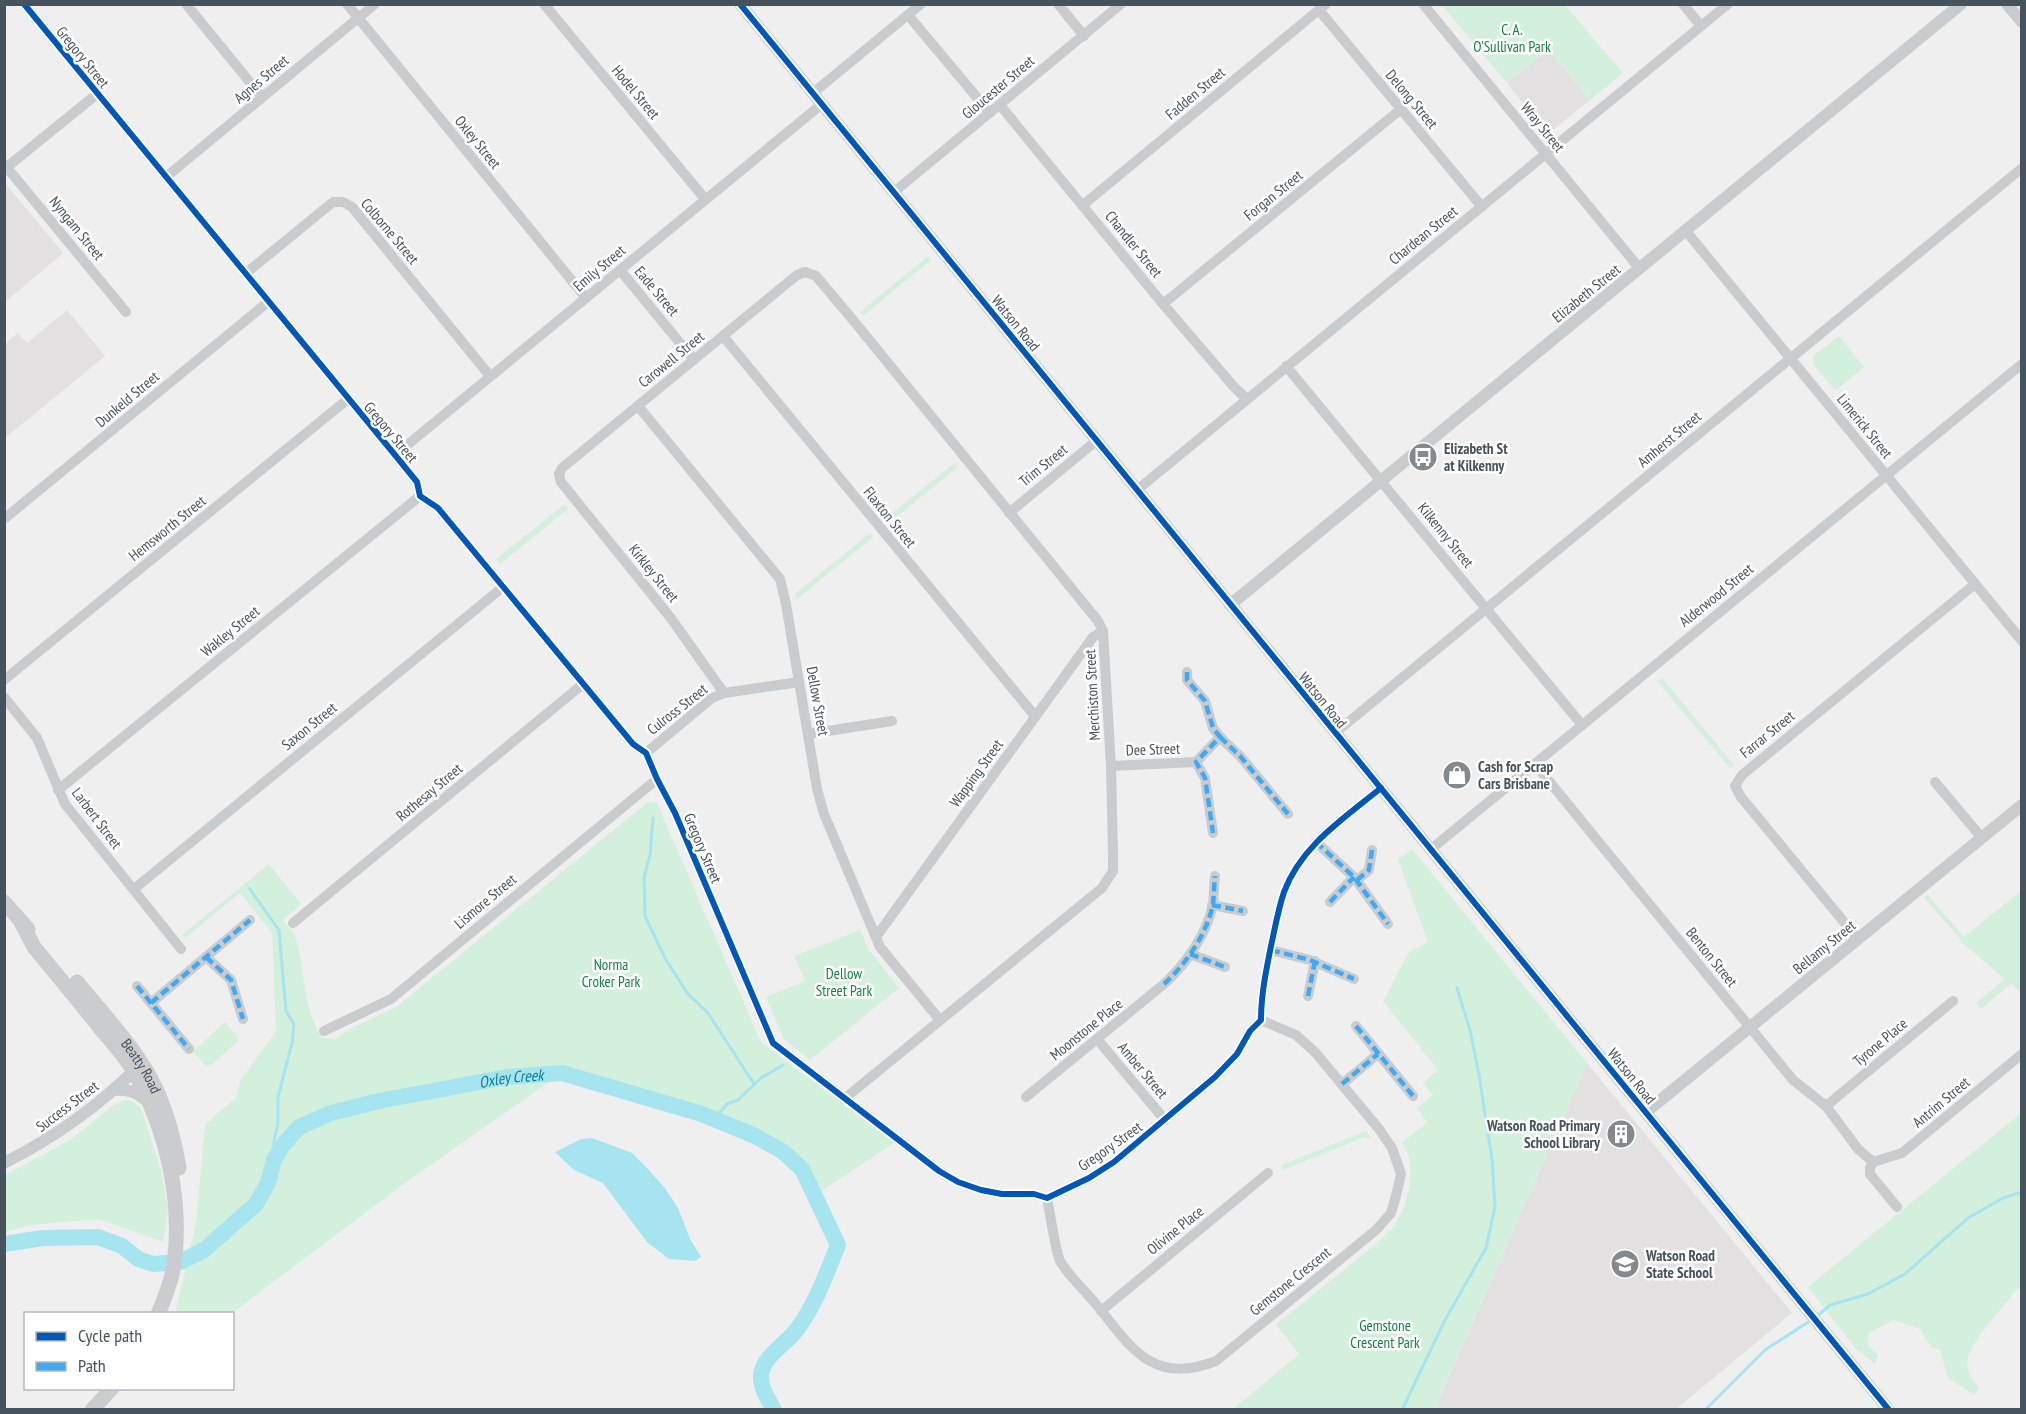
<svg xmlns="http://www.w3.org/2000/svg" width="2026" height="1414" font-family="'PT Sans Narrow',sans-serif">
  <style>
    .education { fill: #e2e0e1 }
    .green { fill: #d3f0dc }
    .water { fill: #a6e4f0 }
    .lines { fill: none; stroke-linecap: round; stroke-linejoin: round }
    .stream { stroke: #a6e4f0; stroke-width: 3 }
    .river { stroke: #a6e4f0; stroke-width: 16 }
    .minor { stroke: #c9ccce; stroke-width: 10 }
    .tertiary { stroke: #c9ccce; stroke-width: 12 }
    .secondary { stroke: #caccd0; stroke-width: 15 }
    .quiet { stroke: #3fa9f5; stroke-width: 4.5; stroke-dasharray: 9 4.5; stroke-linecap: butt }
    .cycleway-casing { stroke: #fff; stroke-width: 10 }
    .cycleway { stroke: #0057b8; stroke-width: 6 }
    .labels { text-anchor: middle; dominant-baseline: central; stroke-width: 5; stroke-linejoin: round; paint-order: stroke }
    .park-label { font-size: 15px; fill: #138244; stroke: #fff }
    .street-label { font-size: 15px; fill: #46535d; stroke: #fff }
    .poi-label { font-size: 15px; font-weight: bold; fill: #46535d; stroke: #fff; text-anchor: start }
    .water-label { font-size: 16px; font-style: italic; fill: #088297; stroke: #fff }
  </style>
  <rect width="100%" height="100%" fill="#f0efef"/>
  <g class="education">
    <polygon points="1548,50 1590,100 1548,134 1507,83"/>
    <polygon points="4,182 63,253 5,302 4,302"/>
    <polygon points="67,310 105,356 5,438 5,344 18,333 27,343"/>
    <polygon points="1587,1063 1792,1313 1676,1409 1434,1410"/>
  </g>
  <g class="green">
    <polygon points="1442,5 1565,5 1623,73 1590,100 1548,50 1507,83"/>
    <polygon points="928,256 931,260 863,316 860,312"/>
    <polygon points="1839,336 1864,367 1835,391 1813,364 1813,356"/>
    <polygon points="955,463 958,467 890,522 886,518"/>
    <polygon points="565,504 568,509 500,564 496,559"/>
    <polygon points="870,533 873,537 796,600 795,594"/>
    <polygon points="1662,678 1734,765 1730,768 1657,681"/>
    <path d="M648 802 657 803 761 1042 894 1143 814 1196 801 1169 782 1151 755 1136 702 1114 562 1073 405 1183 232 1313 175 1314 196 1223 205 1125 236 1097 240 1081 276 1031 272 933 240 893 185 938 182 935 269 864 301 904 283 920C287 926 294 932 296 939 306 972 302 1010 323 1038L335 1039 350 1029 396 1007Z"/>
    <polygon points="1412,849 1587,1063 1434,1409 1233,1409 1299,1354 1276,1325 1376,1244 1395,1225 1404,1207 1409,1188 1410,1171 1409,1156 1402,1143 1427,1122 1417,1108 1433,1095 1423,1083 1438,1070 1383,1001 1409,952 1428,942 1398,860"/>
    <polygon points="2021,891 2021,992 2011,984 1981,1009 1976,1003 2005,979 1960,941 1961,940 1924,898 1928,895 1964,937"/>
    <polygon points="860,930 869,950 899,988 810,1060 784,1039 766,997 805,981 794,956"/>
    <polygon points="225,1022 238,1037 237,1042 210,1066 205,1066 193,1051"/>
    <polygon points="124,1100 133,1101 141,1108 161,1170 168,1211 163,1242 99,1219 30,1225 5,1232 5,1175 70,1140 115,1104"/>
    <path d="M2021 1113V1288L2017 1289C2006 1304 1971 1341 1968 1358 1965 1370 1972 1379 1979 1388L1974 1395 1948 1378 1940 1350 1931 1347 1920 1329 1894 1320 1869 1333 1867 1344 1878 1355 1875 1364 1856 1349 1808 1287Z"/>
    <polygon points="1366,1131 1372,1139 1365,1137 1283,1170 1281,1165"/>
  </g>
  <polygon class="water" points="592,1138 632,1153 646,1167 664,1187 678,1208 690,1239 701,1257 695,1261 669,1259 647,1242 603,1183 574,1170 555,1152 581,1139"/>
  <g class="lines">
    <g class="stream">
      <polyline points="653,818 650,855 644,877 645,916 666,960 688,994 708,1013 754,1084"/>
      <polyline points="249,888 279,930 286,1011 294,1024 292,1043 278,1097 278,1124 274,1141 274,1160"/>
      <polyline points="714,1119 727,1104 738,1100 761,1078 783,1065"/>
      <polyline points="1816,1317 1830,1305 1868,1294 1905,1274 1968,1218 2003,1198 2022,1192"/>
      <polyline points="1402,1410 1445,1320 1486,1248 1495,1207 1492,1159 1479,1075 1470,1030 1457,988"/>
      <polyline points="1705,1410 1765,1350 1810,1321"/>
    </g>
    <path class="river" id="s1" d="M4 1244 43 1238 98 1237 122 1246 138 1259 153 1264 180 1262 204 1250 256 1204 268 1183 274 1160 283 1145 299 1127 331 1113 379 1101 507 1077 562 1073 702 1114 755 1136 782 1151 802 1169 838 1245C826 1275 815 1306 795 1332 784 1345 763 1357 761 1375 760 1387 768 1399 774 1410"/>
    <g class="minor">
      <path d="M24 4 395 455 417 482 420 496 438 508 633 744 646 753 657 779 675 813 773 1043 939 1171 958 1182 981 1190 1002 1194H1034L1047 1198 1089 1178 1114 1162 1215 1077 1237 1054 1250 1031 1261 1020C1261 995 1266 971 1271 946 1275 928 1278 910 1284 892 1301 846 1344 818 1381 788"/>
      <polyline points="186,4 262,97"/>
      <polyline points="347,4 586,298"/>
      <polyline points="544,4 705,199"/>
      <polyline points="1058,4 1084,36"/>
      <polyline points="1423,4 1640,269"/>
      <polyline points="1683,4 1701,26"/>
      <polyline points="1319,10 1482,207"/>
      <polyline points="908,15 990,113"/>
      <polyline points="813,93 921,4"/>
      <polyline points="1000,105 1163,304 1235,388 1247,399"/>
      <polyline points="4,164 126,312"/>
      <polyline points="7,167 97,94"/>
      <polyline points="166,177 375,4"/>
      <polyline points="894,192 1121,4"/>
      <polyline points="1083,205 1326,4"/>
      <polyline points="1686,231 2022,641"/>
      <polyline points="620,270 694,360"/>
      <polyline points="245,274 333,202 343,202 352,207 490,376"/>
      <polyline points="1163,304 1401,109"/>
      <polyline points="723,336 1035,716"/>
      <polyline points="1286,366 1582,725"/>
      <polyline points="638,406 780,579 786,604 817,789 824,814 880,947 939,1019"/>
      <polyline points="395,455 822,104"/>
      <polyline points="1137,490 1728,4"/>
      <polyline points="1009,513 1096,441"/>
      <polyline points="4,519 268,302"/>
      <polyline points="1187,672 1187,680 1205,701 1213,728 1220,737 1196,762"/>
      <polyline points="4,680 348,399"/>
      <polyline points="724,693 670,617 561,482 559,474 562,468 797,275 805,272 816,276 853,320 1098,621 1103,631 1111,766 1113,853 1113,871 1102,888 844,1099"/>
      <polyline points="4,697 37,738 65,804 181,949"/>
      <polyline points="1335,733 2022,168"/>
      <polyline points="808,734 892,721"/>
      <polyline points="1220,737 1240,756 1288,814"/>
      <polyline points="646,753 712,698 724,693 799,682"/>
      <polyline points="1196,762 1205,778 1213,833"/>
      <polyline points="1535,764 1793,1080 1826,1106 1858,1149 1873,1162"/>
      <polyline points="1111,766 1196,762"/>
      <polyline points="1935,782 1982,838"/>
      <polyline points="58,790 420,496"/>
      <polyline points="1316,842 1354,877 1388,924"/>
      <polyline points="1430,850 2022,364"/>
      <polyline points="1357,880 1369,870 1372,850"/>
      <polyline points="134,889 503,587"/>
      <polyline points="1330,902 1354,877"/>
      <polyline points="1212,905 1243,911"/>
      <polyline points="293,923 583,684"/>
      <polyline points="876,937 1093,637 1103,631"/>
      <polyline points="1858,939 1741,797 1735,786 1742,775 1975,584"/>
      <polyline points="1271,950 1310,960 1354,979"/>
      <polyline points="1190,954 1225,967"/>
      <polyline points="206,957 231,980 243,1019"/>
      <polyline points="137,986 189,1049"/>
      <polyline points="1308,996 1315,961"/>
      <polyline points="151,1003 250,920"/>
      <polyline points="1356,1026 1413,1096"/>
      <polyline points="324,1031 391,999 657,779"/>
      <polyline points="1097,1039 1165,1120"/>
      <polyline points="1342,1084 1378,1054"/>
      <path d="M1026 1097 1164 984C1186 964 1207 934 1213 904 1214 895 1214 885 1215 876"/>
      <polyline points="1826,1106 1953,1001"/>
      <polyline points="1873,1162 1902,1153 2022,1054"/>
      <polyline points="1873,1162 1870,1168 1870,1174 1897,1207"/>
      <path d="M1047 1198C1050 1212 1055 1250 1060 1261 1068 1275 1085 1291 1096 1304 1131 1348 1153 1386 1216 1361L1376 1230 1391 1213 1396 1196 1401 1174 1392 1148 1379 1129 1315 1052 1296 1035 1261 1020"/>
      <polyline points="1101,1311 1268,1173"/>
    </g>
    <g class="tertiary">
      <polyline points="740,4 1889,1410"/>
      <polyline points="2007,4 2022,22"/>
      <polyline points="1230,605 1961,4"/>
      <path d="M113 1090C128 1089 136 1091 148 1102"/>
      <polyline points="1646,1112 2022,805"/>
      <path d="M4 1163C57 1136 97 1107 139 1066"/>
    </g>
    <g class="secondary">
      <polyline points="4,902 28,929"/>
      <path d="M22 924 34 947C56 974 79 1001 100 1028 112 1042 125 1056 134 1072 167 1130 184 1204 173 1270 170 1285 164 1300 158 1314"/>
      <path id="s2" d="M77 982C100 1010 133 1046 150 1077 165 1105 174 1137 179 1168"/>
      <polyline points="92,1410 112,1388"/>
    </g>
    <g class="quiet">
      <polyline points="1187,672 1187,680 1205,701 1213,728 1220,737 1196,762 1205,778 1213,833"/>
      <polyline points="1220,737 1240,756 1288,814"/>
      <polyline points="1316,842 1354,877 1388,924"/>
      <polyline points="1357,880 1369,870 1372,850"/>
      <polyline points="1330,902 1354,877"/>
      <polyline points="1212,905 1243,911"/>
      <polyline points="1271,950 1310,960 1354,979"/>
      <polyline points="1190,954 1225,967"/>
      <polyline points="206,957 231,980 243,1019"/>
      <path d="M1164 984C1186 964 1207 934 1213 904 1214 895 1214 885 1215 876"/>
      <polyline points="137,986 189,1049"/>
      <polyline points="1308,996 1315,961"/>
      <polyline points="151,1003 250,920"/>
      <polyline points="1356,1026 1413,1096"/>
      <polyline points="1342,1084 1378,1054"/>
    </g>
    <g class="cycleway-casing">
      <g id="cycleway">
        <path d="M24 4 395 455 417 482 420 496 438 508 633 744 646 753 657 779 675 813 773 1043 939 1171 958 1182 981 1190 1002 1194H1034L1047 1198 1089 1178 1114 1162 1215 1077 1237 1054 1250 1031 1261 1020C1261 995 1266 971 1271 946 1275 928 1278 910 1284 892 1301 846 1344 818 1381 788"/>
        <polyline points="740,4 1889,1410"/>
      </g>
    </g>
    <use href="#cycleway" class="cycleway"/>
  </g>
  <defs>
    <g id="bus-disc" transform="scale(1.5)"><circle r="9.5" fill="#828a90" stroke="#fff"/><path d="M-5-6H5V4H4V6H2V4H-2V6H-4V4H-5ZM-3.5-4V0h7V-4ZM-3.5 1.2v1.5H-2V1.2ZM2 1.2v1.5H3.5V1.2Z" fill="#fff"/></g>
    <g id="shop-disc" transform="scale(1.5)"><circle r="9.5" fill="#828a90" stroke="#fff"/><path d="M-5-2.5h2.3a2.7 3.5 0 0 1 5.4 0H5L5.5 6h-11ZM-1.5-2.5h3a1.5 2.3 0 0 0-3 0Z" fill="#fff"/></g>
    <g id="building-disc" transform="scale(1.5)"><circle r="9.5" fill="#828a90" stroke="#fff"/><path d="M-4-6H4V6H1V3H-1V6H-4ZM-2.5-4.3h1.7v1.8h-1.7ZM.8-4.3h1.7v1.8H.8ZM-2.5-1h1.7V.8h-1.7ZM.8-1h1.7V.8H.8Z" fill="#fff"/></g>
    <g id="school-disc" transform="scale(1.5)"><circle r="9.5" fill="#828a90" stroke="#fff"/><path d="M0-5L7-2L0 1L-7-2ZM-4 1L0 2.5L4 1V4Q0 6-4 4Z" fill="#fff"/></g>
  </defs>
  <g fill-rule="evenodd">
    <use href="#bus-disc" x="1423" y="457"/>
    <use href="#shop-disc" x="1457" y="775"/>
    <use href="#building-disc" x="1621" y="1134"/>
    <use href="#school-disc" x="1625" y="1264"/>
  </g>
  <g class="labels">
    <g class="park-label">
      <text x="1512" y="29">C. A.<tspan x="1512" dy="17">O'Sullivan Park</tspan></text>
      <text x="611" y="964">Norma<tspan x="611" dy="17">Croker Park</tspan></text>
      <text x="844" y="973">Dellow<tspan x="844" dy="17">Street Park</tspan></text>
      <text x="1385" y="1325">Gemstone<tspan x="1385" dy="17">Crescent Park</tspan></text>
    </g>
    <g class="street-label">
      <text transform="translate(83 57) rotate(51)">Gregory Street</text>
      <text transform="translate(261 79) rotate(-40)">Agnes Street</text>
      <text transform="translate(998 87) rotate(-40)">Gloucester Street</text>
      <text transform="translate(636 92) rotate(50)">Hodel Street</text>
      <text transform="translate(1195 93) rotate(-40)">Fadden Street</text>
      <text transform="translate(1412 99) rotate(50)">Delong Street</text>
      <text transform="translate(1543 127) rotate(51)">Wray Street</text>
      <text transform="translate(478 142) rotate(51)">Oxley Street</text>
      <text transform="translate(1273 195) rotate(-39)">Forgan Street</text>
      <text transform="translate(77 228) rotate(51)">Nyngam Street</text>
      <text transform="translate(390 231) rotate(50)">Colborne Street</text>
      <text transform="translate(1423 235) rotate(-39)">Chardean Street</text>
      <text transform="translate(1134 244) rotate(51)">Chandler Street</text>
      <text transform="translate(599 268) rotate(-40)">Emily Street</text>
      <text transform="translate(657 291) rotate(50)">Eade Street</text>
      <text transform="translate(1586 293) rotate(-39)">Elizabeth Street</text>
      <text transform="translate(1016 323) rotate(51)">Watson Road</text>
      <text transform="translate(671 359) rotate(-39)">Carowell Street</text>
      <text transform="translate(127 399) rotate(-40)">Dunkeld Street</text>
      <text transform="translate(1865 426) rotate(51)">Limerick Street</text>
      <text transform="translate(391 432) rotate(50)">Gregory Street</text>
      <text transform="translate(1669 439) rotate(-40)">Amherst Street</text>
      <text transform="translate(1043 465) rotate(-39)">Trim Street</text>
      <text transform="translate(890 517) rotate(51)">Flaxton Street</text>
      <text transform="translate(167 528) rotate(-39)">Hemsworth Street</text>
      <text transform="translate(1446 535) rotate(51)">Kilkenny Street</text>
      <text transform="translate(654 573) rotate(51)">Kirkley Street</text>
      <text transform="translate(1716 595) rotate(-39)">Alderwood Street</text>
      <text transform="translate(230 631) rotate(-39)">Wakley Street</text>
      <text transform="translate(1092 695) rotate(-93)">Merchiston Street</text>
      <text transform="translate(1323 700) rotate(51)">Watson Road</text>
      <text transform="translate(818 701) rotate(80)">Dellow Street</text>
      <text transform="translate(677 709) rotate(-38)">Culross Street</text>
      <text transform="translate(309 726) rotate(-39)">Saxon Street</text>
      <text transform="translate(1767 734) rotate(-39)">Farrar Street</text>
      <text transform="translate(1153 749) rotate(-2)">Dee Street</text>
      <text transform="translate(976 773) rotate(-54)">Wapping Street</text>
      <text transform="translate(429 792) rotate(-40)">Rothesay Street</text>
      <text transform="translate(97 818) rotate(53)">Larbert Street</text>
      <text transform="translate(703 848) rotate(67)">Gregory Street</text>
      <text transform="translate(485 901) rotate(-40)">Lismore Street</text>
      <text transform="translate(1824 947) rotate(-39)">Bellamy Street</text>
      <text transform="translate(1712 957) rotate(51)">Benton Street</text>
      <text transform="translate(1086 1029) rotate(-39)">Moonstone Place</text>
      <text transform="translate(1880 1042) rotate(-40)">Tyrone Place</text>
      <text stroke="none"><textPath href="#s2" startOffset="106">Beatty Road</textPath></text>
      <text transform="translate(1143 1070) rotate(50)">Amber Street</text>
      <text transform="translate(1632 1076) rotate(51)">Watson Road</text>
      <text transform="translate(1941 1102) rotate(-40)">Antrim Street</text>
      <text transform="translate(67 1106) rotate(-37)">Success Street</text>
      <text transform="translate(1110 1146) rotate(-35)">Gregory Street</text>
      <text transform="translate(1175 1230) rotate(-39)">Olivine Place</text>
      <text transform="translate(1290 1281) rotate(-39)">Gemstone Crescent</text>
    </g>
    <g class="poi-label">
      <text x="1444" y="448">Elizabeth St<tspan x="1444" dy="17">at Kilkenny</tspan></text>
      <text x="1478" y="766">Cash for Scrap<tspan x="1478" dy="17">Cars Brisbane</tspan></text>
      <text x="1600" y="1125" text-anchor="end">Watson Road Primary<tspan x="1600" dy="17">School Library</tspan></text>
      <text x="1646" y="1255">Watson Road<tspan x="1646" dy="17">State School</tspan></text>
    </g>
    <g class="water-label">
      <text stroke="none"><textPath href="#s1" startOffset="588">Oxley Creek</textPath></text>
    </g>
  </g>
  <rect width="2026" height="1414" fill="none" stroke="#46535d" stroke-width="12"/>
  <rect x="24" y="1312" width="210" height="78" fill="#ffffff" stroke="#b5babe" stroke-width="1.5"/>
  <rect x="36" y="1332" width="30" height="9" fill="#0057b8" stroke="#b5babe" stroke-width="1.5"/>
  <text x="78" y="1342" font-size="18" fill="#46535d">Cycle path</text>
  <rect x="36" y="1362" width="30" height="9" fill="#3fa9f5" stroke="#b5babe" stroke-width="1.5"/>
  <text x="78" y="1372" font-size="18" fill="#46535d">Path</text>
</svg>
